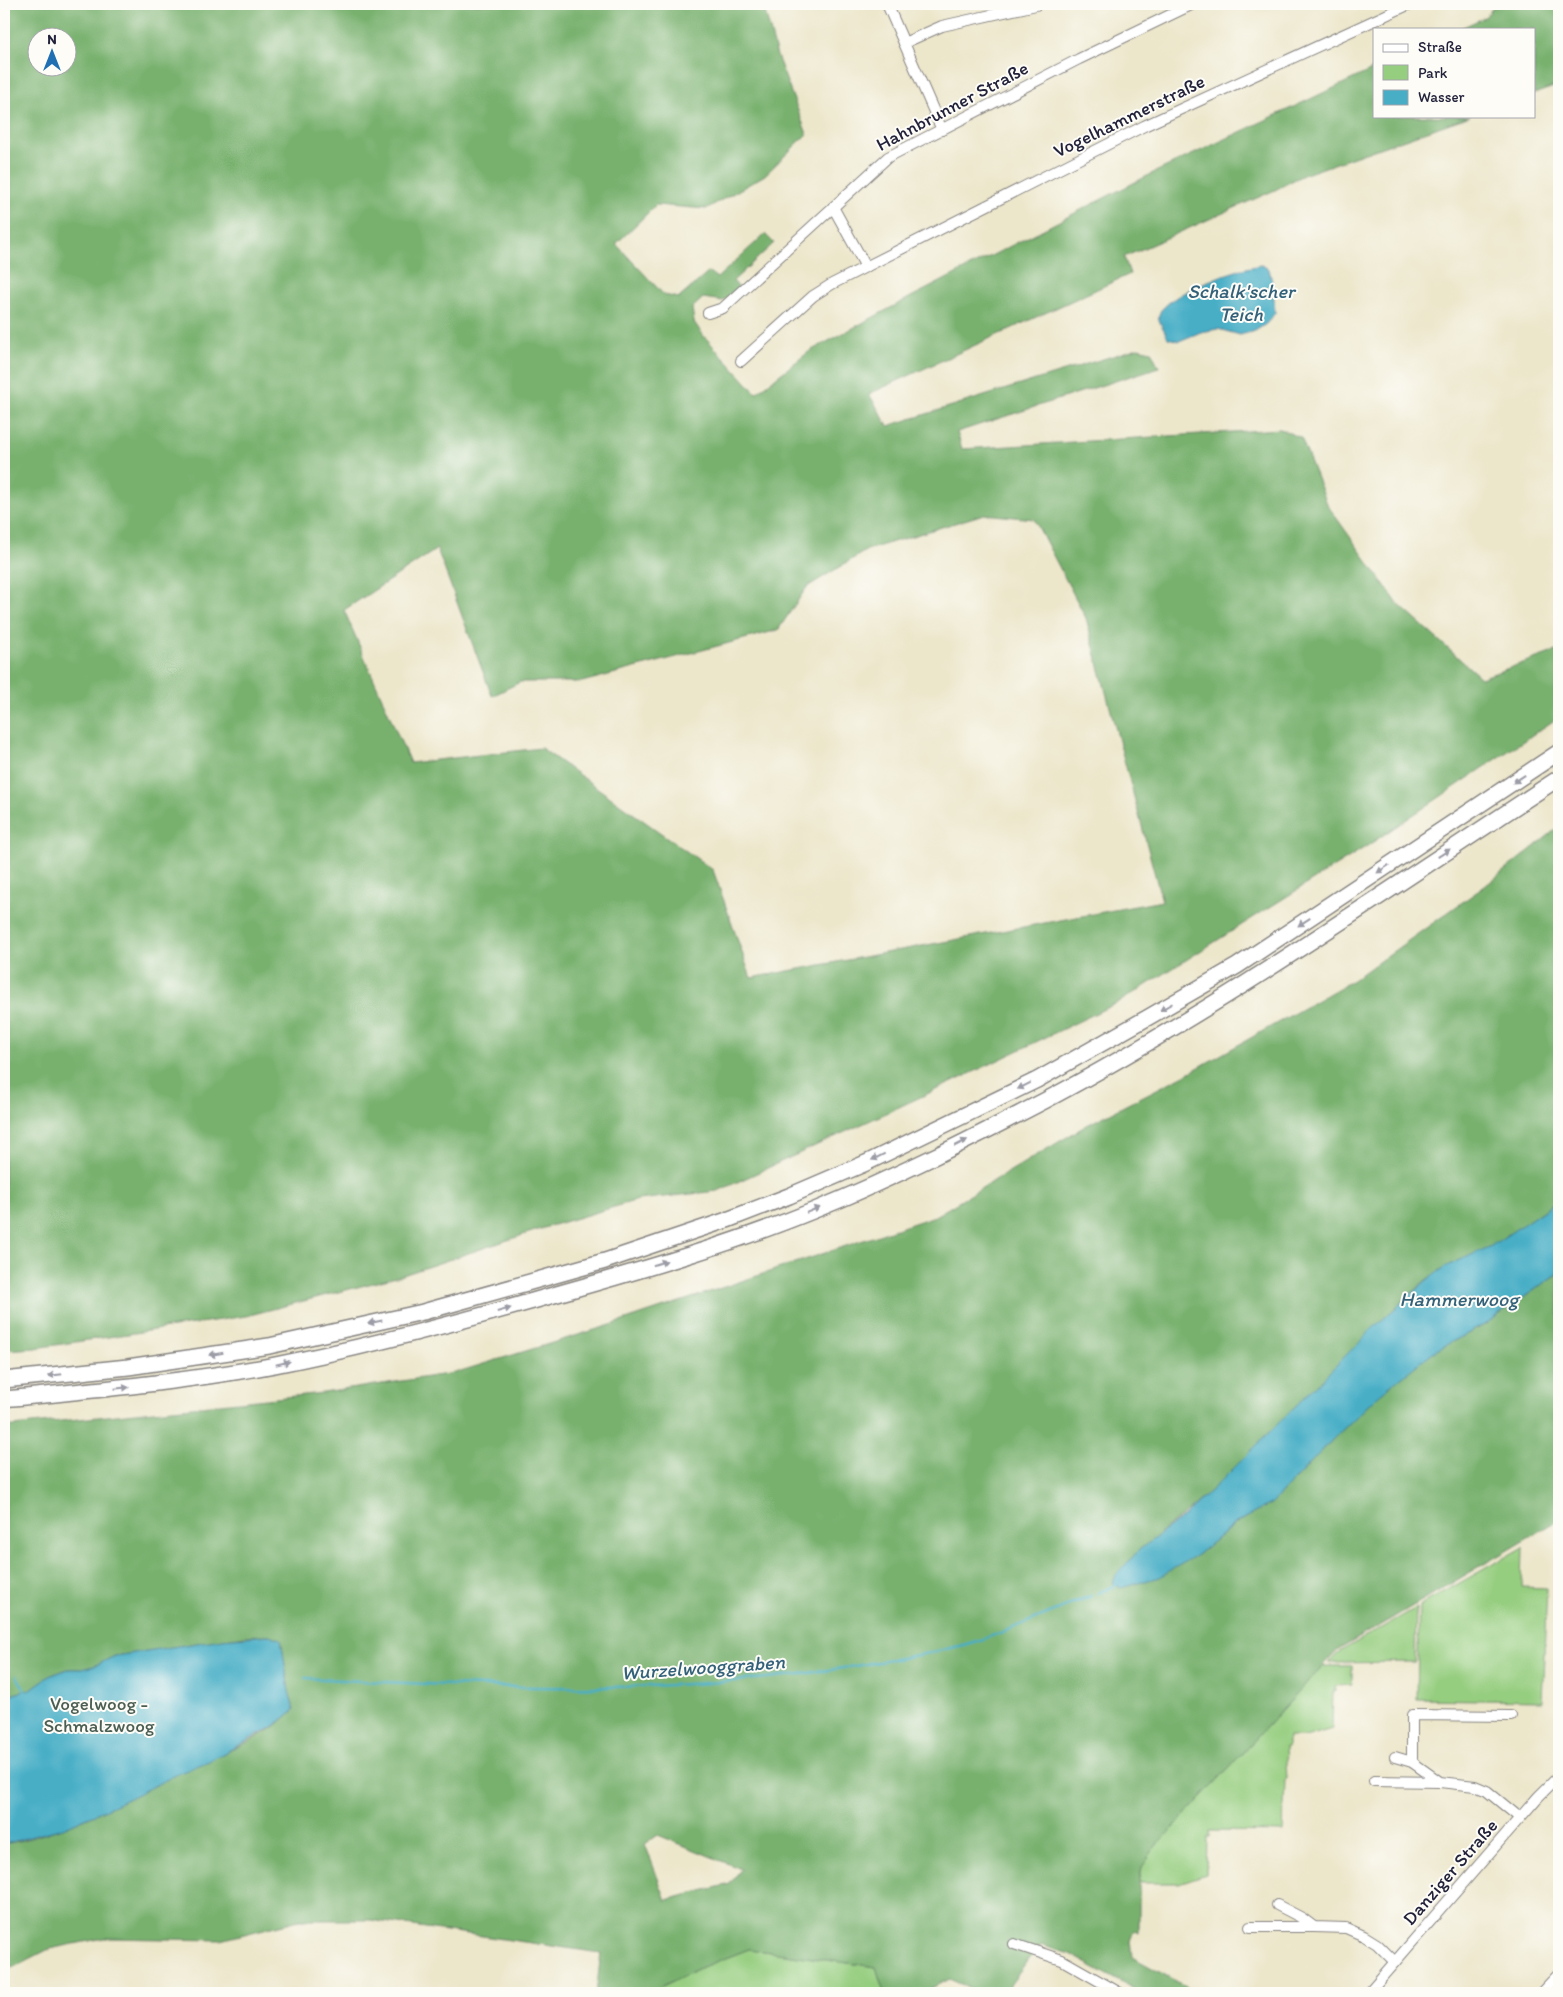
<svg xmlns="http://www.w3.org/2000/svg" width="1563" height="1997" font-family="Itim,sans-serif">
  <style>
    .green { fill: #96ce80; stroke: #5c785e }
    .forest { fill: #78b16e; stroke: #4d6a54; fill-rule: evenodd }
    .water { fill: #47aec6; stroke: #346880 }
    .lines { fill: none; stroke-linecap: round; stroke-linejoin: round }
    .stream { stroke: #47aec6; stroke-width: 2.5 }
    .minor-casing { stroke: #878482; stroke-width: 12 }
    .highway-casing { stroke: #878482; stroke-width: 18 }
    .minor { stroke: #fff; stroke-width: 10 }
    .highway { stroke: #fff; stroke-width: 15 }
    .oneway { fill: #9c9ca7 }
    .labels { text-anchor: middle; dominant-baseline: central; stroke-width: 4; stroke-linejoin: round; paint-order: stroke }
    .street-label { font-size: 19px; fill: #22223b; stroke: #fdfcf7 }
    .park-label { font-size: 19px; fill: #4b5e53; stroke: #fdfcf7 }
    .water-label { font-size: 20px; font-style: italic; fill: #33617a; stroke: #fdfcf7 }
  </style>
  <rect width="100%" height="100%" fill="#fdfcf7"/>
  <filter id="ink" filterUnits="userSpaceOnUse"><feTurbulence type="fractalNoise" baseFrequency=".02" numOctaves="2"/><feDisplacementMap in="SourceGraphic" scale="10" xChannelSelector="R" yChannelSelector="G"/><feConvolveMatrix kernelMatrix="1 2 1 2 8 2 1 2 1" color-interpolation-filters="sRGB"/></filter>
  <filter id="wash" filterUnits="userSpaceOnUse"><feTurbulence type="fractalNoise" baseFrequency=".0096" numOctaves="4" result="noise"/><feDisplacementMap in="SourceGraphic" scale="20" xChannelSelector="R" yChannelSelector="G"/><feGaussianBlur stdDeviation="1.12" result="paint"/><feColorMatrix in="noise" values="0 0 0 0 0 0 0 0 0 0 0 0 0 0 0 0 0 1.4 0 .05"/><feComposite in="paint" operator="in"/></filter>
  <g filter="url(#wash)">
    <rect width="100%" height="100%" fill="#ece6ca"/>
    <g class="green">
      <polygon points="1523,1547 1522,1587 1547,1588 1542,1701 1417,1699 1419,1606"/>
      <polygon points="1416,1608 1415,1662 1329,1663 1339,1652"/>
      <polygon points="1323,1666 1352,1666 1352,1685 1335,1686 1335,1691 1333,1692 1332,1729 1305,1737 1288,1737 1288,1747 1285,1747 1287,1779 1285,1779 1283,1832 1210,1831 1210,1837 1207,1837 1206,1874 1179,1883 1139,1883 1142,1867 1159,1843"/>
      <polygon points="749,1949 876,1967 884,1993 651,1993 654,1990 700,1968"/>
    </g>
    <g class="forest">
      <path d="M4 4H763L777 56 807 134 765 175 706 209 656 205 616 244 664 295 679 298 709 272 717 278 765 234 774 243 733 281 739 288 723 301 703 298 692 308 694 322 703 335 756 393 810 351 911 297 1151 174 1374 69V116H1470L1303 175 1275 190 1124 257 1130 274 869 394 888 426 1138 348 1151 351 1159 367 957 432 962 449 1280 429 1301 438 1328 506 1398 604 1481 678 1559 650V717L1367 846 1121 1001 955 1081 718 1191 638 1200 550 1226 400 1276 246 1316 36 1348 4 1350ZM38 38H68V68H38ZM984 514 1034 519 1086 618 1162 901 751 978 713 870 541 748 410 763 344 610 437 549 492 696 520 682H582L778 630 807 587 867 550Z"/>
      <polygon points="1496,4 1559,4 1559,85 1534,94 1534,29 1459,29 1485,17"/>
      <path d="M1559 827V1200C1535 1215 1514 1233 1490 1247 1471 1257 1443 1266 1426 1280 1334 1360 1258 1459 1160 1533L1197 1555 1235 1524 1272 1503 1334 1438 1379 1394 1433 1352 1484 1325 1559 1273V1520L1338 1650 1159 1843 1142 1867 1139 1883V1933L1134 1930 1130 1941 1132 1957 1198 1993H1141L1070 1954 1040 1945 1004 1993H982L949 1979 922 1993H884L876 1967 749 1949 700 1968 654 1990 651 1993H596L601 1953 370 1920H299L221 1940 104 1938 49 1949 4 1972V1844C66 1833 121 1801 177 1774 209 1759 245 1746 274 1727 281 1722 287 1715 294 1710L289 1691 281 1640 269 1635 245 1636 115 1656 94 1666 82 1669H68L49 1676 31 1689 4 1697V1427L323 1393 454 1373 614 1324 935 1216 1087 1125 1194 1070 1353 980 1485 886ZM658 1835 741 1869 730 1884 666 1900 645 1844Z"/>
    </g>
    <g class="water">
      <path d="M1261 265 1269 269 1273 286 1275 313 1266 324 1255 331 1240 335 1218 329 1201 332 1179 341 1168 338 1158 318C1159 315 1160 310 1163 308 1182 288 1235 269 1261 265Z"/>
      <polygon points="1559,1200 1559,1273 1484,1325 1433,1352 1380,1394 1334,1438 1272,1503 1235,1524 1197,1555 1159,1577 1121,1588 1113,1583 1116,1575 1139,1550 1184,1516 1223,1479 1372,1329 1428,1279 1445,1267 1491,1246"/>
      <polygon points="269,1635 281,1639 289,1691 294,1710 273,1727 209,1761 180,1773 117,1804 63,1828 4,1844 4,1697 31,1689 49,1676 68,1669 82,1669 94,1666 115,1656 222,1639"/>
    </g>
    <g class="lines">
      <g class="stream">
        <polyline points="1098,1593 1116,1585"/>
        <polyline points="17,1676 25,1691"/>
        <path d="M305 1678C490 1688 678 1697 861 1665 902 1658 944 1652 983 1639 1019 1627 1055 1610 1091 1596"/>
      </g>
    </g>
  </g>
  <g filter="url(#ink)">
    <g class="lines">
      <g class="minor-casing">
        <g id="minor">
          <polyline points="887,4 942,130"/>
          <polyline points="904,43 942,26 1036,5"/>
          <polyline points="833,207 866,267"/>
          <polyline points="708,313 723,308 888,157 1079,59 1193,4"/>
          <polyline points="741,361 813,296 832,284 1144,126 1410,4"/>
          <polyline points="1395,1757 1412,1762 1440,1782 1475,1786 1487,1791 1520,1818"/>
          <polyline points="1412,1762 1412,1715 1511,1716"/>
          <polyline points="1374,1781 1439,1782"/>
          <polyline points="1277,1905 1302,1918 1314,1927 1346,1928 1364,1936 1377,1944 1395,1962"/>
          <polyline points="1250,1927 1314,1927"/>
          <polyline points="1014,1944 1062,1960 1120,1993"/>
          <polyline points="1368,1993 1538,1797 1559,1776"/>
          <polyline points="1541,1993 1559,1974"/>
        </g>
      </g>
      <g class="highway-casing">
        <g id="highway">
          <polyline points="4,1380 128,1367 269,1346 423,1312 605,1261 727,1220 789,1196 866,1163 1037,1080 1147,1018 1237,966 1559,752"/>
          <path d="M4 1399C94 1390 185 1382 275 1365 372 1346 468 1320 564 1292 649 1268 734 1243 815 1210 894 1178 971 1139 1046 1100 1225 1005 1390 888 1559 778"/>
        </g>
      </g>
      <use href="#minor" class="minor"/>
      <use href="#highway" class="highway"/>
    </g>
    <defs><path id="oneway-solid" d="M-6-.8H1V-3.2L6.5 0L1 3.2V.8H-6Z" transform="scale(1.25)"/></defs>
    <g class="oneway">
      <use href="#oneway-solid" transform="translate(1519 779) rotate(146)"/>
      <use href="#oneway-solid" transform="translate(1444 853) rotate(-33)"/>
      <use href="#oneway-solid" transform="translate(1383 869) rotate(146)"/>
      <use href="#oneway-solid" transform="translate(1304 922) rotate(147)"/>
      <use href="#oneway-solid" transform="translate(1166 1007) rotate(150)"/>
      <use href="#oneway-solid" transform="translate(1024 1086) rotate(154)"/>
      <use href="#oneway-solid" transform="translate(961 1143) rotate(-27)"/>
      <use href="#oneway-solid" transform="translate(878 1157) rotate(154)"/>
      <use href="#oneway-solid" transform="translate(813 1210) rotate(-22)"/>
      <use href="#oneway-solid" transform="translate(660 1263) rotate(-17)"/>
      <use href="#oneway-solid" transform="translate(504 1310) rotate(-16)"/>
      <use href="#oneway-solid" transform="translate(375 1322) rotate(168)"/>
      <use href="#oneway-solid" transform="translate(216 1354) rotate(171)"/>
      <use href="#oneway-solid" transform="translate(283 1363) rotate(-13)"/>
      <use href="#oneway-solid" transform="translate(55 1375) rotate(174)"/>
      <use href="#oneway-solid" transform="translate(122 1388) rotate(-6)"/>
    </g>
  </g>
  <g class="labels">
    <g class="street-label">
      <text transform="translate(952 106) rotate(-28)">Hahnbrunner Straße</text>
      <text transform="translate(1129 116) rotate(-26)">Vogelhammerstraße</text>
      <text transform="translate(1450 1872) rotate(-49)">Danziger Straße</text>
    </g>
    <g class="park-label">
      <text x="99" y="1703">Vogelwoog -<tspan x="99" dy="22">Schmalzwoog</tspan></text>
    </g>
    <g class="water-label">
      <text x="1241" y="291">Schalk'scher<tspan x="1241" dy="23">Teich</tspan></text>
      <text x="1459" y="1299">Hammerwoog</text>
      <text transform="translate(703 1667) rotate(-4)">Wurzelwooggraben</text>
    </g>
  </g>
  <rect width="1563" height="1997" fill="none" stroke="#fdfcf7" stroke-width="20"/>
  <rect x="1373" y="28" width="162" height="90" fill="#fdfcf7" stroke="#a5a5ac"/>
  <rect x="1383" y="44" width="25" height="8" fill="#ffffff" stroke="#a5a5ac"/>
  <text x="1418" y="52" font-size="15" fill="#22223b">Straße</text>
  <rect x="1383" y="65" width="25" height="15" fill="#96ce80" stroke="#a5a5ac"/>
  <text x="1418" y="78" font-size="15" fill="#22223b">Park</text>
  <rect x="1383" y="90" width="25" height="15" fill="#47aec6" stroke="#a5a5ac"/>
  <text x="1418" y="102" font-size="15" fill="#22223b">Wasser</text>
  <g transform="translate(52 52)"><circle r="24" fill="#fdfcf7" stroke="#a5a5ac"/>
  <path d="M0-4L9 19L0 12L-9 19Z" fill="#1f6fb2"/>
  <text y="-8" font-size="14" font-weight="bold" text-anchor="middle" fill="#22223b">N</text>
  </g>
</svg>
